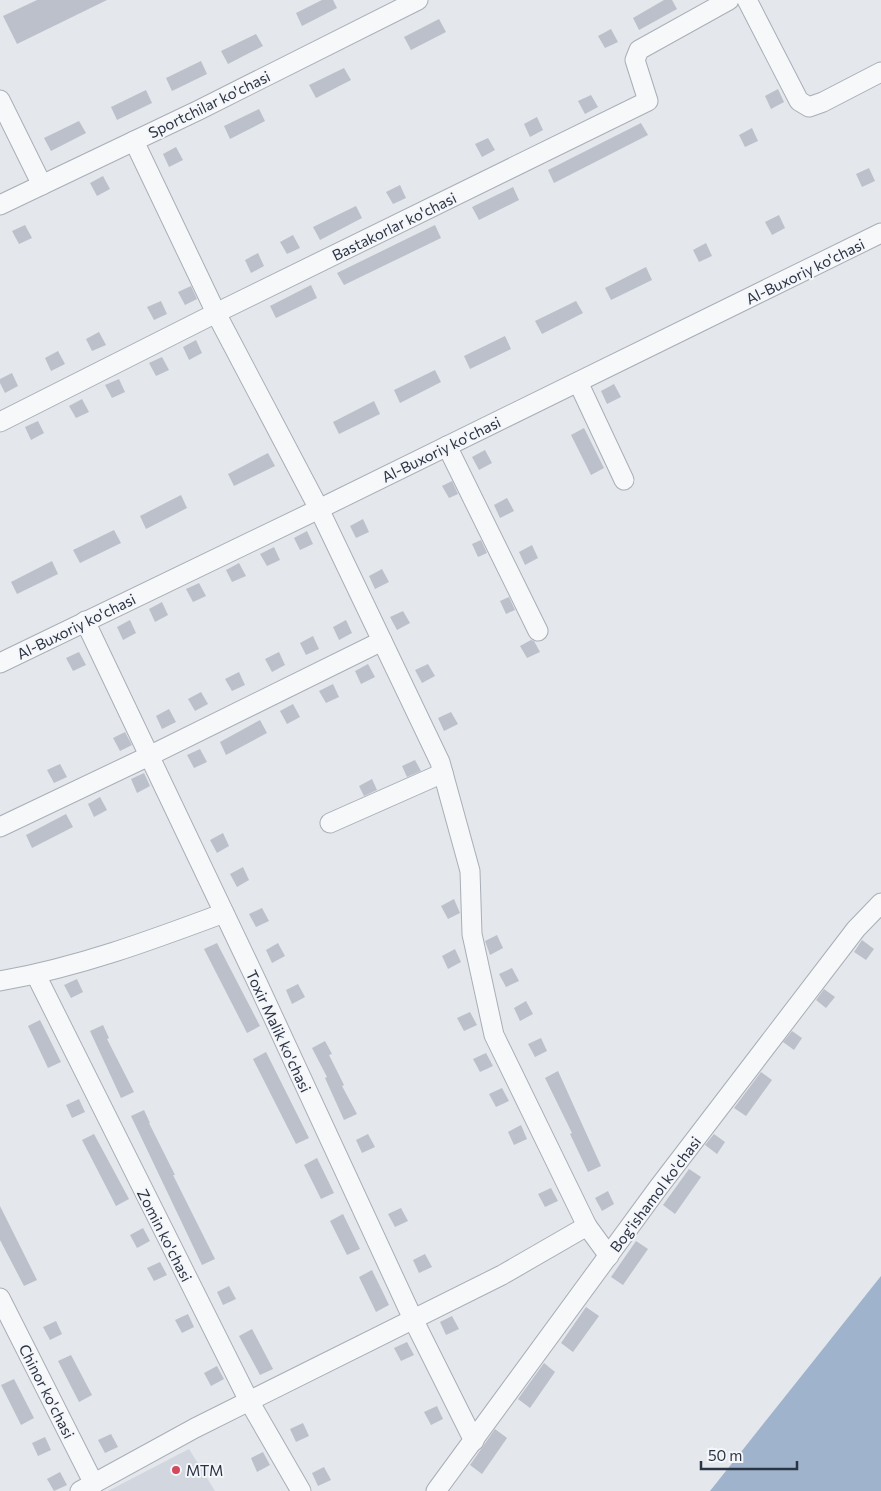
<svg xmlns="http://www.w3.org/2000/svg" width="881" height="1491" font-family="Commissioner,sans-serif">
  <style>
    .built { fill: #d2d6de }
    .water { fill: #9fb4cc }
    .building { fill: #bbc0ca }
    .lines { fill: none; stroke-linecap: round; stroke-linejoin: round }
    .minor-casing { stroke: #a9aeb7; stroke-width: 21 }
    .minor { stroke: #f7f8fa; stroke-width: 19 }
    .poi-dot { fill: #d1495b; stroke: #f4f6f9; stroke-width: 2 }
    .labels { text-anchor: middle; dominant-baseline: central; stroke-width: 4; stroke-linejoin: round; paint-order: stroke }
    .street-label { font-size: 15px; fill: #2b3445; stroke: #f4f6f9 }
    .poi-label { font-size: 15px; fill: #2b3445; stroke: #f4f6f9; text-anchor: start }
  </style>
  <rect width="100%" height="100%" fill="#e4e7ec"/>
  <polygon class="built" points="189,1449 215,1491 108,1491"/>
  <polygon class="water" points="881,1276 881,1491 710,1491"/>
  <g class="building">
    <polygon points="37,0 107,0 17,44 3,16"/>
    <polygon points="322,0 333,0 337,8 302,26 296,13"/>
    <polygon points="664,0 672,0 677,9 639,30 633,18"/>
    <polygon points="439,19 446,32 411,50 404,37"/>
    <polygon points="611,29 618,42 605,48 598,36"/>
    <polygon points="256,34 263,46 228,64 221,51"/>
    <polygon points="201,61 207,74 172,91 166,78"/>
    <polygon points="344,68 351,80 316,98 309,85"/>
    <polygon points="778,89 784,102 771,109 765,96"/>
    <polygon points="146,90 152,103 117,120 111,107"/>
    <polygon points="591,95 598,107 585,114 578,101"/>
    <polygon points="259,109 265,121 230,139 224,126"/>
    <polygon points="537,117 543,130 530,137 524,124"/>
    <polygon points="79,121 86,133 51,151 44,138"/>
    <polygon points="641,123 648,135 554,183 548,170"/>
    <polygon points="752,128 758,141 745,147 739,135"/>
    <polygon points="488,138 495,150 482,157 475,144"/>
    <polygon points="176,147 183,160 169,167 163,154"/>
    <polygon points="869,168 875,181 862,187 856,174"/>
    <polygon points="103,176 110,189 97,196 90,183"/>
    <polygon points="400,185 406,198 393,204 386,192"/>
    <polygon points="513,187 519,200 479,220 472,207"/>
    <polygon points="356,206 362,218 320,240 313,227"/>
    <polygon points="779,215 785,228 772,235 765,222"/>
    <polygon points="25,225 32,238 19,244 12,231"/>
    <polygon points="435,225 441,238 344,285 337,273"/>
    <polygon points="293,235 300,248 287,254 280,242"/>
    <polygon points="706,243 712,256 699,262 693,250"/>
    <polygon points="258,253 264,266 251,273 245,260"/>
    <polygon points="646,267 652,280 611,300 605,288"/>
    <polygon points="311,285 317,298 276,318 270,306"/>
    <polygon points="191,286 197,299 185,305 178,292"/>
    <polygon points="161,301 167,314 154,320 147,307"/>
    <polygon points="576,301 583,313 542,334 535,321"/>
    <polygon points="99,332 106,345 92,351 86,339"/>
    <polygon points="505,336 511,349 470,369 464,356"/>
    <polygon points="196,340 202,353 189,360 183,347"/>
    <polygon points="58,351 65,364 51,371 45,358"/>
    <polygon points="162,357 169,370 156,376 149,363"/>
    <polygon points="435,370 441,382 400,403 394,390"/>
    <polygon points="12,373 18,386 5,393 0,383 0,379"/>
    <polygon points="119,379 125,392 112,398 105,385"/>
    <polygon points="614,384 621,397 607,404 601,391"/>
    <polygon points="82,399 89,412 76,418 69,406"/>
    <polygon points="374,401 380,414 339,434 333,422"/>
    <polygon points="38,421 44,433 31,440 25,427"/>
    <polygon points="584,428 604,468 591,475 571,435"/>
    <polygon points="485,450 492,463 479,470 472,457"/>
    <polygon points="268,453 275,466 234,486 228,474"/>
    <polygon points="452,481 458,494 449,498 442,486"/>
    <polygon points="181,495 187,508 146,529 140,516"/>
    <polygon points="507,498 514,511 500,518 494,505"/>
    <polygon points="363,519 369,532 356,538 350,526"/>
    <polygon points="114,530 121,543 80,563 73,550"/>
    <polygon points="307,531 313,544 300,550 294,538"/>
    <polygon points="481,540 487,553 478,557 472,544"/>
    <polygon points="532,545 538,558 525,565 519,552"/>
    <polygon points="274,547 280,560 267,566 260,554"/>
    <polygon points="52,561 58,574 17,594 11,582"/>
    <polygon points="239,563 246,576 232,582 226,570"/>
    <polygon points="382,569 389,582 375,589 369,576"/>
    <polygon points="199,583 206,596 193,602 186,589"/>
    <polygon points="509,597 515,610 506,614 500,601"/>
    <polygon points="162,602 168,615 155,622 149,609"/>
    <polygon points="403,611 410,623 397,630 390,617"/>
    <polygon points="130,620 136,633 123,640 117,627"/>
    <polygon points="346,620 352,633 339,640 333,627"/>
    <polygon points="313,636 319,649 306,655 300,643"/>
    <polygon points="531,640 534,641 540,652 527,658 520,646"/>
    <polygon points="79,652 86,665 73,671 66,658"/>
    <polygon points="279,652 285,665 272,672 265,659"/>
    <polygon points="368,664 375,677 361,684 355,671"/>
    <polygon points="428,664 435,676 422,683 415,670"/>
    <polygon points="239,672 245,685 232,691 225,679"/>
    <polygon points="333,684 339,697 326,703 319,691"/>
    <polygon points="201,692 208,704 195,711 188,699"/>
    <polygon points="293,704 300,717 287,724 280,711"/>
    <polygon points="169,709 176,722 162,729 156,716"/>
    <polygon points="451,712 458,724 444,731 438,718"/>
    <polygon points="260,720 267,733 226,755 220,742"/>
    <polygon points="125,732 132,745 120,751 113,738"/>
    <polygon points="200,749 207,762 194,768 187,755"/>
    <polygon points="415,760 421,771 407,777 402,766"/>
    <polygon points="60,764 67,777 54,783 47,770"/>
    <polygon points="144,773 150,786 137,793 131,779"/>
    <polygon points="372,779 377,790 364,796 359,786"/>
    <polygon points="100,797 107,810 94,817 88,804"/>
    <polygon points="66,814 73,827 32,848 26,835"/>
    <polygon points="223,833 229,846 217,853 210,840"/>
    <polygon points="243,867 249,880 237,887 230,874"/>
    <polygon points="454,899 460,913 448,919 441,906"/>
    <polygon points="262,908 269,921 256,927 249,914"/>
    <polygon points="497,935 503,948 490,955 485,941"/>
    <polygon points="862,940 874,949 866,960 854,952"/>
    <polygon points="217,943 260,1026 247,1033 204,949"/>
    <polygon points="278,943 285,956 272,963 266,950"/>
    <polygon points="455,949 461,962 448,969 442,956"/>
    <polygon points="512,968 519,981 506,987 499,974"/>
    <polygon points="77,979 83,992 71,998 64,985"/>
    <polygon points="298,984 305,997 292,1004 286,990"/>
    <polygon points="824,989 835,997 826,1008 816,1000"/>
    <polygon points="526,1001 533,1014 520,1021 514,1008"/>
    <polygon points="470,1012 477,1025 464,1031 457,1018"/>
    <polygon points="40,1020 61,1062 48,1068 28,1026"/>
    <polygon points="103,1025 109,1038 107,1039 134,1092 121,1098 90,1031"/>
    <polygon points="792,1031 802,1038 794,1050 783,1042"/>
    <polygon points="541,1038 547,1051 535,1057 528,1044"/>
    <polygon points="325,1041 332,1054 329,1055 344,1085 342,1086 357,1114 344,1120 325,1078 327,1077 312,1048"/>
    <polygon points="266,1052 309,1138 296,1144 253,1059"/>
    <polygon points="486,1053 493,1066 480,1072 473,1059"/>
    <polygon points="558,1071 601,1166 588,1172 570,1134 572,1133 545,1078"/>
    <polygon points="761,1072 772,1080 746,1116 734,1108"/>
    <polygon points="502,1088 509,1101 496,1107 489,1094"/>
    <polygon points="79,1099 85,1112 72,1118 66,1105"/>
    <polygon points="144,1110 150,1123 149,1123 175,1175 173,1175 215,1259 202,1265 131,1116"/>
    <polygon points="521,1125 527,1139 514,1145 508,1132"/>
    <polygon points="94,1134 129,1199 116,1206 82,1140"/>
    <polygon points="368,1134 375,1147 362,1153 356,1140"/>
    <polygon points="714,1134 725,1142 717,1154 705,1145"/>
    <polygon points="317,1158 334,1193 321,1199 304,1165"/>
    <polygon points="689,1169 701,1177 675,1214 663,1205"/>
    <polygon points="551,1188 558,1201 545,1207 538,1194"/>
    <polygon points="608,1191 614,1204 602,1211 595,1198"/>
    <polygon points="0,1206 37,1280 24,1286 0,1240"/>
    <polygon points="401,1208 408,1221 395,1227 388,1214"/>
    <polygon points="343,1214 360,1249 347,1255 330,1221"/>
    <polygon points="143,1228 150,1241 137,1248 130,1235"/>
    <polygon points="636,1241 648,1249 623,1285 611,1277"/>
    <polygon points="425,1254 432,1267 419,1273 413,1260"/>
    <polygon points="160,1262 167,1275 154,1281 147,1268"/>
    <polygon points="372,1270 389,1305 376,1312 359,1277"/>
    <polygon points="229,1286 236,1299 223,1305 217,1292"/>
    <polygon points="586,1307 599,1316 573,1352 561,1343"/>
    <polygon points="188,1314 194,1327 182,1333 175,1320"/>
    <polygon points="452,1316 459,1329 446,1335 440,1322"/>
    <polygon points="56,1321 62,1334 50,1340 43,1327"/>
    <polygon points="252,1329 273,1369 260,1375 239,1336"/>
    <polygon points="407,1342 414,1355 401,1361 394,1348"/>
    <polygon points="71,1355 92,1395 79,1402 58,1361"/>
    <polygon points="544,1363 555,1372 530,1408 518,1399"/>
    <polygon points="217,1366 224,1379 211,1386 204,1373"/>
    <polygon points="14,1379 34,1418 21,1425 1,1385"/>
    <polygon points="437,1406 443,1419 431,1425 424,1412"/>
    <polygon points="303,1423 309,1436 296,1442 290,1429"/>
    <polygon points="495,1429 507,1438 482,1474 470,1465"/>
    <polygon points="111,1434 118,1447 105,1453 98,1440"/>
    <polygon points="45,1437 51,1450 38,1456 32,1443"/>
    <polygon points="263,1452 270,1465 257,1472 251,1458"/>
    <polygon points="324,1467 331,1480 318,1486 312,1473"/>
    <polygon points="60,1472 67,1485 54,1491 47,1479"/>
  </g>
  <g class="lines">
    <g class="minor-casing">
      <g id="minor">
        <polyline points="747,0 799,101 809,107 823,102 881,72"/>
        <polyline points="0,100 42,185"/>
        <polyline points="134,141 218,317 319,509 440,762 470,871 472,934 494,1035 587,1226 609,1256"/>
        <polyline points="0,205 199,110 418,0"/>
        <polyline points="578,382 624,480"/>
        <polyline points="0,422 216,313 648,101 635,60 639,50 729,0"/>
        <polyline points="447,446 538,631"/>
        <polyline points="85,621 257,982 413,1319 474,1441"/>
        <polyline points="0,663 319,509 881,233"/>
        <polyline points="330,823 443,773"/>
        <polyline points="0,827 149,756 382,641"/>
        <polyline points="36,975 249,1401 301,1491"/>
        <path d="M0 981C79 967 149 941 224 913"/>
        <polyline points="0,1298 94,1484"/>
        <polyline points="80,1491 195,1428 502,1275 587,1226"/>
        <polyline points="436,1491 658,1188 856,929 881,903"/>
      </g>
    </g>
    <use href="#minor" class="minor"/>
  </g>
  <circle class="poi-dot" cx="176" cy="1470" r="5"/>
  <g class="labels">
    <g class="street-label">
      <text transform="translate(209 104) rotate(-26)">Sportchilar ko'chasi</text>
      <text transform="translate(394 226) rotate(-26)">Bastakorlar ko'chasi</text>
      <text transform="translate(805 271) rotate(-26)">Al-Buxoriy ko'chasi</text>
      <text transform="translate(441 449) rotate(-26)">Al-Buxoriy ko'chasi</text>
      <text transform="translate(76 626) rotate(-26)">Al-Buxoriy ko'chasi</text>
      <text transform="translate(279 1031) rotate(65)">Toxir Malik ko'chasi</text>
      <text transform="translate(655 1194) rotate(-53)">Bog'ishamol ko'chasi</text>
      <text transform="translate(165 1235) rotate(63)">Zomin ko'chasi</text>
      <text transform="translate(47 1391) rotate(63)">Chinor ko'chasi</text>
    </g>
    <g class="poi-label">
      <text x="186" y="1470">MTM</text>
    </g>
  </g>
  <path d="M701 1461v8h96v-8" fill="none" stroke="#2b3445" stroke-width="2.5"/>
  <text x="708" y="1461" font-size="15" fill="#2b3445" stroke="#f4f6f9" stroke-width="4" paint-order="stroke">50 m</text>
</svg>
